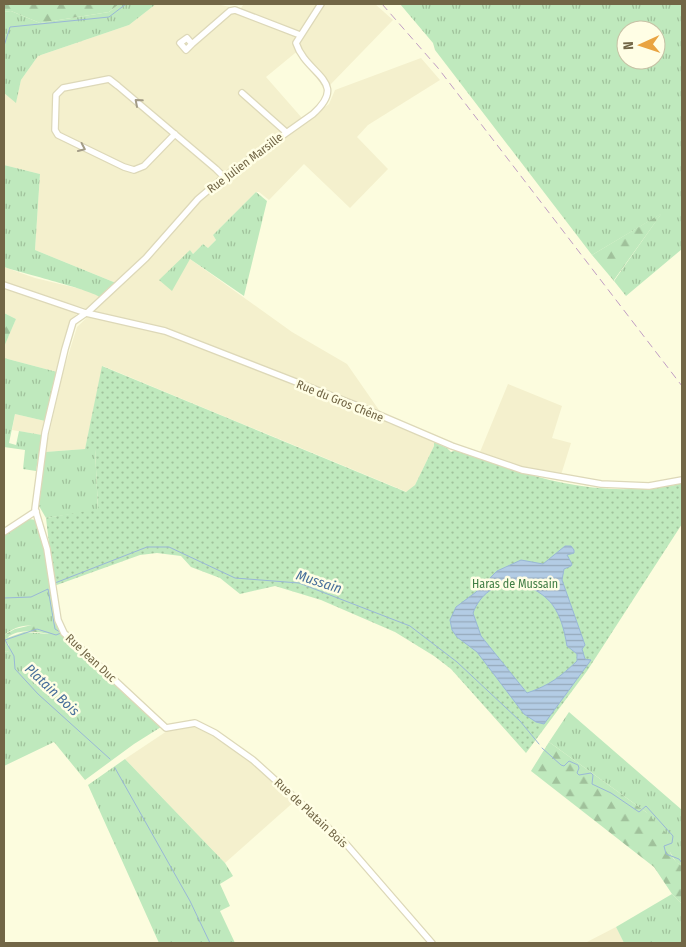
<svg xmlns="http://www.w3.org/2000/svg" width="686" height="947" font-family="'Fira Sans Condensed',sans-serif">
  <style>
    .residential { fill: #f4f0cd }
    .grass { fill: url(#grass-tufts); fill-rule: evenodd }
    .forest { fill: url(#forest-firs) }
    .garden { fill: url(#garden-dots) }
    .water { fill: url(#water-rules); stroke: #99b7d7; fill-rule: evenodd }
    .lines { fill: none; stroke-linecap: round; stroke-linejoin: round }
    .stream { stroke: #99b7d7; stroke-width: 1 }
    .minor-casing { stroke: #ddd8b8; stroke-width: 8 }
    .minor { stroke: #fff; stroke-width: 5.5 }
    .rail { stroke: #c19ec4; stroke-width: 1; stroke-dasharray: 8 5; stroke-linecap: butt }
    .oneway { stroke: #a39c87 }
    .labels { text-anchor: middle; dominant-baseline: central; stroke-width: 5; stroke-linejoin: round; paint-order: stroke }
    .street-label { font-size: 12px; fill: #726646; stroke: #fffee5 }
    .park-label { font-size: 12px; fill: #417e45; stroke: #fffee5 }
    .water-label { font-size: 14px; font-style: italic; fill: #486f9b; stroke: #fffee5 }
  </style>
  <defs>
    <pattern id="grass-tufts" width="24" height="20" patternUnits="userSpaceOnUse" patternTransform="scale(1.25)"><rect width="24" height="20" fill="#bfe9bd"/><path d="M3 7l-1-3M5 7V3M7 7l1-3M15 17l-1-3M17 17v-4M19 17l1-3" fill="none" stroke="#a0c19b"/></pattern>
    <pattern id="forest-firs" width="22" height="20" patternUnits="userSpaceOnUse" patternTransform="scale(1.25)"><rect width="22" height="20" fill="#bfe9bd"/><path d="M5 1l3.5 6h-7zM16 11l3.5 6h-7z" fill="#a0c19b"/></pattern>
    <pattern id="garden-dots" width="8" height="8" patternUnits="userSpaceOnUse" patternTransform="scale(1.25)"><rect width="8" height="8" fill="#bfe9bd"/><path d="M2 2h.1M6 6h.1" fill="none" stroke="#a0c19b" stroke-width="1.8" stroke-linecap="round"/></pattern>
    <pattern id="water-rules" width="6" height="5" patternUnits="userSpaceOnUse" patternTransform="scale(1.25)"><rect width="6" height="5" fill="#b3cce5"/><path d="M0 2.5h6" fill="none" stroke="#96a9bb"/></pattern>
  </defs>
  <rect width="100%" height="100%" fill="#fcfcde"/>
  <g class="residential">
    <polygon points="156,4 216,4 240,9 244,4 375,4 393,20 330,85 300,49 266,77 302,118 276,136 279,141 329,104 335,90 421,58 440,80 368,125 357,137 388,169 350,208 304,164 269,200 259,192 256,192 213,235 216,240 208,248 203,244 193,254 190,250 190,259 292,332 347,364 388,423 434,442 434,446 415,485 407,492 103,366 85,449 45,452 63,372 77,327 121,285 35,250 40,174 4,165 4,93 16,102 21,80 38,56 129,25"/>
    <polygon points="4,267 35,278 93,292 101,298 88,309 34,293 4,283"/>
    <polygon points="4,288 78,312 71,322 57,372 4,358 4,347 16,319 4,313"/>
    <polygon points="508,384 562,406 552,438 571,443 561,475 527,469 480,452"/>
    <polygon points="15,414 45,421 42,435 12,430"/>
    <polygon points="193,724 208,731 239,751 296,800 225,863 125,759 167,731"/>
    <polygon points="616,927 624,943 585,943"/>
  </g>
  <g class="grass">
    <polygon points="119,4 156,4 129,25 38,56 21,80 16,103 4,93 4,12 11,11 40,23 109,12"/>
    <path d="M400 4H682V249L626 296 614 281 661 214 592 255 435 50 433 43ZM626 30H656V60H626Z"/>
    <path d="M4 165 40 174 35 250 116 283 101 298C93 290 21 273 4 267Z"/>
    <polygon points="256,192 267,201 244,296 190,259 172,291 159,280 190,250 193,254 203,244 208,248 216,240 213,235"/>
    <polygon points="4,358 57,372 45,421 15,414 9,443 16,445 19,431 42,435 36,471 23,469 25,450 4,447"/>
    <polygon points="85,449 95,449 98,510 46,518 39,506 45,452"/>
    <path d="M29 519 36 520 45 550 53 609 60 633 161 727 134 744 85 780 54 742 4 766V652L9 651V645L5 641 7 638 24 632 49 634C35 621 18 624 4 635V534Z"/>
    <polygon points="569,712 682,810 682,866 676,862 646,812 549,742"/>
    <polygon points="125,759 225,863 233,876 220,884 230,906 220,911 235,943 159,943 88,785"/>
    <polygon points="672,894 682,904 682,943 624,943 616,927"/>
  </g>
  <g class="forest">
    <polygon points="4,4 119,4 109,12 40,23 11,11 4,12"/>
    <polygon points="662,213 614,280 614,281 592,255"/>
    <polygon points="4,313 16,319 4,347"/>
    <path d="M32 625 53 630 52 634C39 633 14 626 5 641L10 648 9 651 4 652V635L15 629Z"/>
    <path d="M549 742 646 812 669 836C668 850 670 858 682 866V904L672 894 654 867 531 771Z"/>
  </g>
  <path class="garden" d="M102 366 406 492 415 485 434 446V442L447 448 451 452 456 450C518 471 566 491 633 489 650 488 666 488 682 483V524L587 671 526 753 451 669 434 656 395 632 321 600 275 586 240 594 220 578 191 567 181 556 157 553 140 555 54 586 46 518 98 509 95 449H85Z"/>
  <path class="water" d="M565 546H571L574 550V553L567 555 572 564 571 566 564 569 562 580 585 645 582 649 585 659 591 660 544 724 536 722 524 714 477 652 457 637 452 630 450 620 456 607 476 592 497 571 521 560 543 564ZM515 582C552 593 561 611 567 646L577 654V661C560 677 550 685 527 693L481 636 473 613C480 594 495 584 515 582Z"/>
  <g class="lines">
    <g class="stream">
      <polyline points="4,46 10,27 109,17 126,4"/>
      <polyline points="55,583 147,547 169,547 235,578 299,583 410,626 457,662 520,721 539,744"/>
      <polyline points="4,598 31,597 48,589 55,629 60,632"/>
      <polyline points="61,633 56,635 37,629 5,640 14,656 15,669 38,694 110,759"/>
      <polyline points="542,748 561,765 564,766 569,761 578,765 579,768 577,773 579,775 591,773 593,775 592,784 611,793 639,812 646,806 673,836 672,843 664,846 666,854 679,859 682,863"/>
      <polyline points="115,768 190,901 210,943"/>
    </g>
    <g class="minor-casing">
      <g id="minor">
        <polyline points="192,44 186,50 180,43 187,38 192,44 230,11 235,10 300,35"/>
        <polyline points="242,93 286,132"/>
        <polyline points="175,134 144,166 134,170 124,167 58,135 55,130 56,95 63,88 109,79 118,86 216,169 224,177"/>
        <polyline points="4,285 86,313 165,331 363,408 452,446 522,470 601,484 649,486 682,480"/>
        <path d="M88 312 146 258 198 199 224 177 313 114C350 81 306 75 296 43L321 4"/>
        <polyline points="86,313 73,322 65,349 45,433 35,509 47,549 58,620 64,633 166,728 195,723 215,733 253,760 347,845 432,943"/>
        <polyline points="4,532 36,511"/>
      </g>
    </g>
    <use href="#minor" class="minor"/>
    <polyline class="rail" points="382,4 438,68 682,386"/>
  </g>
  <defs><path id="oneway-chevron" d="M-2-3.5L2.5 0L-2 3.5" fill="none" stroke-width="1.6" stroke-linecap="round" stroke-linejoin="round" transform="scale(1.25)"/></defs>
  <g class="oneway">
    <use href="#oneway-chevron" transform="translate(138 102) rotate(-139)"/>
    <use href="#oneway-chevron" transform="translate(82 148) rotate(25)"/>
  </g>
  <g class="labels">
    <g class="street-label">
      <text transform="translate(245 163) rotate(-37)">Rue Julien Marsille</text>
      <text transform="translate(340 401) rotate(22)">Rue du Gros Chêne</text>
      <text transform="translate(91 658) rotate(43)">Rue Jean Duc</text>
      <text transform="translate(311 813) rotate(43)">Rue de Platain Bois</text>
    </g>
    <g class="park-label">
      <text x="515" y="584">Haras de Mussain</text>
    </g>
    <g class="water-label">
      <text transform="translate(319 582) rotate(18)">Mussain</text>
      <text transform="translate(52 690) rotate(43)">Platain Bois</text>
    </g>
  </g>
  <rect width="686" height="947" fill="none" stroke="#726646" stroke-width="10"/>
  <g transform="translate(641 45) rotate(267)"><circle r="24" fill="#fffee5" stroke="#c7c1a5"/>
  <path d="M0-4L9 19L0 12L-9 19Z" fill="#e9a441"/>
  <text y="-8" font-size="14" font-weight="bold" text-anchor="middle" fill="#726646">N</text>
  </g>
</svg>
